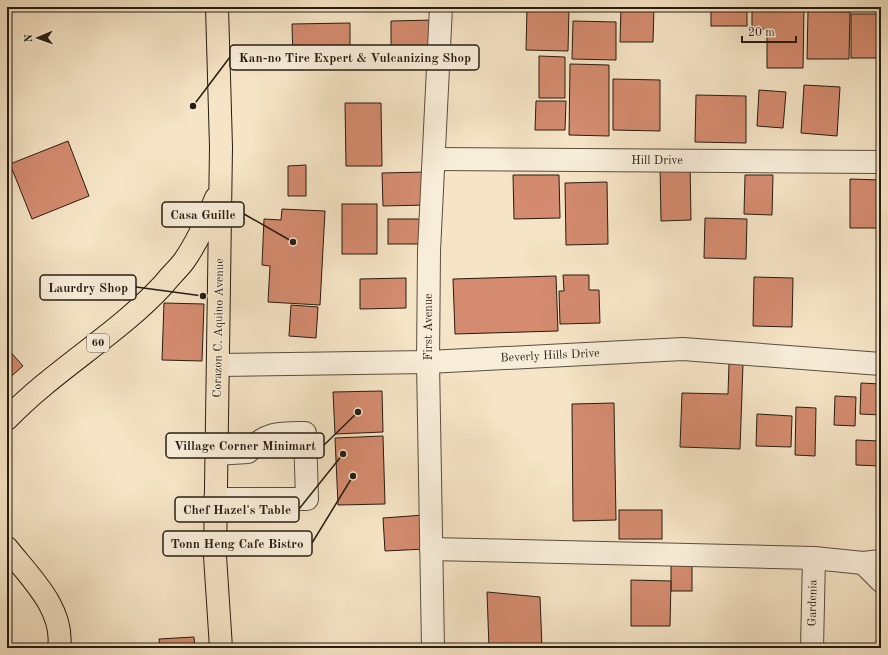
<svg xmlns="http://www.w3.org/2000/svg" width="888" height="655" font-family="'Old Standard TT',serif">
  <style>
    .building { fill: #d48b6f; stroke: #271c11 }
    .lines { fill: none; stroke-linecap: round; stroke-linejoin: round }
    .minor-casing { stroke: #5a4e3e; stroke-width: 24 }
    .major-casing { stroke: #271c11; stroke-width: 24 }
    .minor { stroke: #f8edd9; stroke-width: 22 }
    .major { stroke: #f5e4c5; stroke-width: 22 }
    .labels { text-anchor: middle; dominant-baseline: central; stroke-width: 3; stroke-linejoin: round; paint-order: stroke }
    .shield { fill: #f8edd9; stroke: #665b4d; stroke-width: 1 }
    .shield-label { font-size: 11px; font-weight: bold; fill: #271c11 }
    .street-label { font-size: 12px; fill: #271c11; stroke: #f8edd9 }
    .leader { fill: none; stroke: #271c11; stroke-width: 1.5 }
    .callout-dot { fill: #271c11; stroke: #f8edd9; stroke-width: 1.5 }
    .callout { fill: #f8edd9; stroke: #271c11; stroke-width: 1.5 }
    .callout-label { font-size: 13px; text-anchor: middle; font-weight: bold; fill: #271c11 }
  </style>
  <rect width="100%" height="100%" fill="#f5e4c5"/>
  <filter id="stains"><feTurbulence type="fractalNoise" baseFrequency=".005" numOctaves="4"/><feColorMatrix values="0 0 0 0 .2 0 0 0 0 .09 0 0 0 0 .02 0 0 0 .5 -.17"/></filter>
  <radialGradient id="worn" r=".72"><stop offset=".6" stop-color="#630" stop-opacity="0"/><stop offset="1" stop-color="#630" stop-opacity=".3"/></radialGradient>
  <g class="building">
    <polygon points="527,7 569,7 568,51 526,50"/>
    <polygon points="621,7 654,7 653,42 620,42"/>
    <rect x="711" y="7" width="36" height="19"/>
    <polygon points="752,7 804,7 803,68 767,68 767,29 752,29"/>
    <polygon points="808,11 850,12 849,59 807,59"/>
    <rect x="851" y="14" width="30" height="44"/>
    <polygon points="435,20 435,58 391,58 391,21"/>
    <polygon points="573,21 616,22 616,60 572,59"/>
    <polygon points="350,23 350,59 293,60 292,24"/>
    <polygon points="539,56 565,57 565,98 539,98"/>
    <polygon points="570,64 609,65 609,136 569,135"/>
    <polygon points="613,79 660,80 660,131 613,130"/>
    <polygon points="804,85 840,87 837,136 801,133"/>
    <polygon points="759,90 786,92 783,128 757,126"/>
    <polygon points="696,95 746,96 746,143 695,142"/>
    <polygon points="536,101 566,101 565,130 535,130"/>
    <polygon points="345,103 381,103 382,166 346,166"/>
    <polygon points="68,141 89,196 32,219 10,164"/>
    <polygon points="690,163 691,220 661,221 660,164"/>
    <polygon points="306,165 306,196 288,196 288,166"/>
    <polygon points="427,172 427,205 383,206 382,173"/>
    <polygon points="513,175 559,175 560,218 514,219"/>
    <polygon points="745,175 773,175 772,215 744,214"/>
    <polygon points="850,179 881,180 881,228 850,228"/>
    <polygon points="607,182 608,244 566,245 565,183"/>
    <rect x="342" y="204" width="35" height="50"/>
    <polygon points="282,209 325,211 320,305 268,302 270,266 262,265 264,219 281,220"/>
    <polygon points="705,218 747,219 746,259 704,258"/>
    <rect x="388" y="219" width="35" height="25"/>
    <polygon points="563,275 589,275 589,290 599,290 600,323 560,324 559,291 564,291"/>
    <polygon points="556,276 558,331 455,334 453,279"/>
    <polygon points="754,277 793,278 792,327 753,326"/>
    <polygon points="406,278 406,308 360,309 360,279"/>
    <polygon points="164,303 204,304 202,361 162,360"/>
    <polygon points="291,305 318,307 316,338 289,336"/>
    <polygon points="7,348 23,366 7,380"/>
    <polygon points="729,363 743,364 740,449 680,447 682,393 728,394"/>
    <polygon points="861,383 881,384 881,415 860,414"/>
    <polygon points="382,391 383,432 335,434 333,392"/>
    <polygon points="835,396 856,397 855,426 834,425"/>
    <polygon points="614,403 616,520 573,521 572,404"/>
    <polygon points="796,407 816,408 815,456 795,455"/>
    <polygon points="757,414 792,416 791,447 756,446"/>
    <polygon points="383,436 385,504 338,505 335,438"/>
    <polygon points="856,440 880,441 879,466 856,465"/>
    <rect x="619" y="510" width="43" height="29"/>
    <polygon points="424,515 425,549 385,551 383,518"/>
    <rect x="671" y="562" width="21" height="29"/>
    <polygon points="631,580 671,581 670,626 631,626"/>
    <polygon points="487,592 540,597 542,648 489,648"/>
    <polygon points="194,637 195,648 160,648 159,639"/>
  </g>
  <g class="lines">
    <g class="minor-casing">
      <g id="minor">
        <polyline points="434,159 881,162"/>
        <polyline points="218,365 428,362 683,349 881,364"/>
        <path d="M215 499H307L305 433C279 433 266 432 248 452L216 454"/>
        <polyline points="431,549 814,558 863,563 881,561"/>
        <polyline points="863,563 881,581"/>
        <polyline points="433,648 428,362 429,251 441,7"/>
        <polyline points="812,648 814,558"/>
      </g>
    </g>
    <g class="major-casing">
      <g id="major">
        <polyline points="217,7 221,147 215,556 221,648"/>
        <path d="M7 419C55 369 117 335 164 284 170 276 178 269 184 261 198 241 207 220 216 198"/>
        <path d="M7 548C29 576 65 609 59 648"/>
      </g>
    </g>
    <use href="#minor" class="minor"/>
    <use href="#major" class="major"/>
  </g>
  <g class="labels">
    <rect class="shield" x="87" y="334" width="22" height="18" rx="3"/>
    <g class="shield-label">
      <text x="98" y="343">60</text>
    </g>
    <g class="street-label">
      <text x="657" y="161">Hill Drive</text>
      <text transform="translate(429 327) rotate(-90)">First Avenue</text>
      <text transform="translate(219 328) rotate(-89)">Corazon C. Aquino Avenue</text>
      <text transform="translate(550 356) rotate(-3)">Beverly Hills Drive</text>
      <text transform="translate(813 603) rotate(-89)">Gardenia</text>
    </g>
  </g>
  <path class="leader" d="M193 106L230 57M293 242L244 214M203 296L136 287M358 412L324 445M343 454L299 509M353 476L312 543"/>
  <g class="callout-dot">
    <circle cx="193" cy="106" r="4"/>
    <circle cx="293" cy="242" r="4"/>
    <circle cx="203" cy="296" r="4"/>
    <circle cx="358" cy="412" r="4"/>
    <circle cx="343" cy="454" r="4"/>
    <circle cx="353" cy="476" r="4"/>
  </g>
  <g class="callout">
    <rect x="230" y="45" width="249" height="25" rx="4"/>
    <rect x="162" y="202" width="82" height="25" rx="4"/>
    <rect x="40" y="275" width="96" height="25" rx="4"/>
    <rect x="166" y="433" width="158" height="25" rx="4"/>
    <rect x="175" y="497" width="124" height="25" rx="4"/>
    <rect x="163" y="531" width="149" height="25" rx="4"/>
  </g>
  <g class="callout-label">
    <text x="355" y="62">Kan-no Tire Expert &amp; Vulcanizing Shop</text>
    <text x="203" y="219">Casa Guille</text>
    <text x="88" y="292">Laurdry Shop</text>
    <text x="245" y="450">Village Corner Minimart</text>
    <text x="237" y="514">Chef Hazel's Table</text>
    <text x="237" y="548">Tonn Heng Cafe Bistro</text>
  </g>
  <rect width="888" height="655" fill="none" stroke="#f5e4c5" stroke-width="24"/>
  <rect x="8" y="8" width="872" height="639" fill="none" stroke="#271c11" stroke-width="2"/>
  <rect x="12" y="12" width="864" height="631" fill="none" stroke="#271c11"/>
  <g transform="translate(38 38) rotate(268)" stroke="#f8edd9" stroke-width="3" paint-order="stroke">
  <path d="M0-3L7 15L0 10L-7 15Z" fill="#271c11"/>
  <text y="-6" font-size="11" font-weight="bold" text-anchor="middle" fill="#271c11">N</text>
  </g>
  <path d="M742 36v6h54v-6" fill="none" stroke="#271c11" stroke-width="2"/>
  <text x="748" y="36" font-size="12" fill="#271c11" stroke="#f8edd9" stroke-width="3" paint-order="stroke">20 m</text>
  <rect width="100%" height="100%" filter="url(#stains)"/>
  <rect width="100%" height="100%" fill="url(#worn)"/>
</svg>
